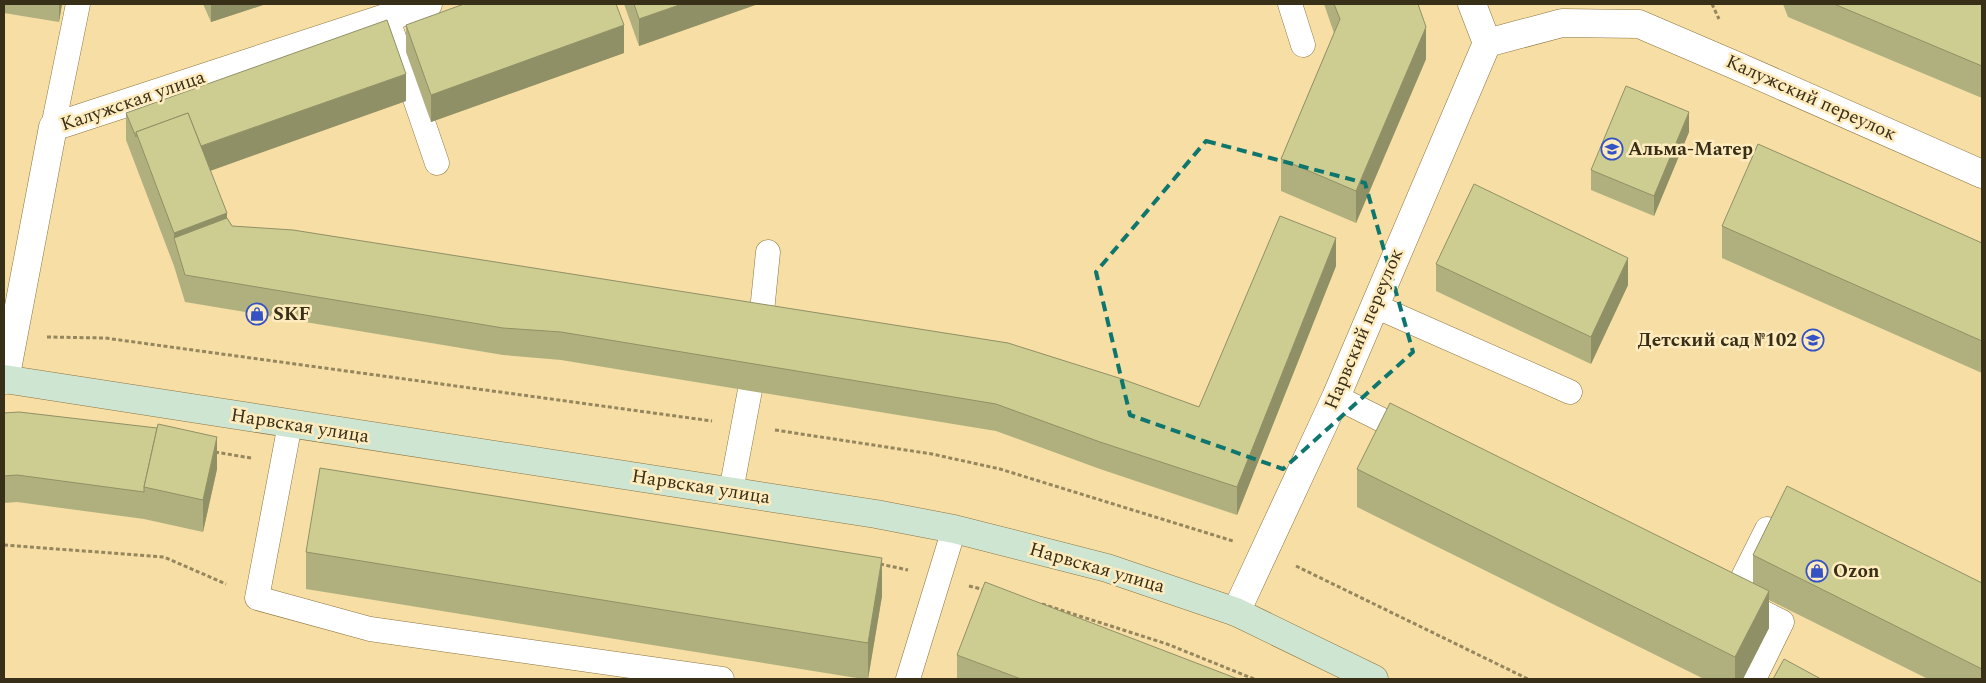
<svg xmlns="http://www.w3.org/2000/svg" width="1986" height="683" font-family="Spectral,serif">
  <style>
    .lines { fill: none; stroke-linecap: round; stroke-linejoin: round }
    .service-casing { stroke: #8b753f; stroke-width: 25 }
    .minor-casing { stroke: #8b753f; stroke-width: 29 }
    .tertiary-casing { stroke: #8b753f; stroke-width: 29 }
    .secondary-casing { stroke: #8b753f; stroke-width: 29 }
    .path { stroke: #96865e; stroke-width: 3; stroke-dasharray: 4 2.5; stroke-linecap: butt }
    .service { stroke: #fff; stroke-width: 24 }
    .minor { stroke: #fff; stroke-width: 28 }
    .tertiary { stroke: #fff; stroke-width: 28 }
    .secondary { stroke: #cee5d2; stroke-width: 28 }
    .wall { fill: #b0b07e }
    .shaded-wall { fill: #909066 }
    .building { fill: #cdcd92; stroke: #909066 }
    .marked { fill: none; stroke: #0f766e; stroke-width: 4; stroke-dasharray: 10 6; stroke-linejoin: round }
    .labels { text-anchor: middle; dominant-baseline: central; stroke-width: 5; stroke-linejoin: round; paint-order: stroke }
    .street-label { font-size: 19px; fill: #382f18; stroke: #ffecbe }
    .poi-label { font-size: 19px; font-weight: bold; fill: #382f18; stroke: #ffecbe; text-anchor: start }
  </style>
  <rect width="100%" height="100%" fill="#f6dea5"/>
  <g class="lines">
    <g class="service-casing">
      <g id="service">
        <polyline points="1290,4 1303,45"/>
        <polyline points="387,17 437,163"/>
        <polyline points="53,127 78,4"/>
        <polyline points="1375,306 1570,392"/>
        <polyline points="760,331 768,252"/>
        <polyline points="1336,397 1410,434"/>
        <polyline points="290,424 257,598 370,629 722,679"/>
        <polyline points="731,491 750,390"/>
        <polyline points="1733,597 1767,529"/>
        <polyline points="1741,601 1782,622 1754,679"/>
        <polyline points="908,679 954,529"/>
      </g>
    </g>
    <g class="minor-casing">
      <g id="minor">
        <polyline points="1487,43 1562,23 1639,24 1737,66 1982,174"/>
        <polyline points="1236,612 1336,397 1487,43 1472,4"/>
      </g>
    </g>
    <g class="tertiary-casing">
      <polyline id="tertiary" points="5,380 53,127 428,4"/>
    </g>
    <g class="secondary-casing">
      <polyline id="secondary" points="4,379 876,514 954,529 1107,568 1236,612 1374,679"/>
    </g>
    <g class="path">
      <polyline points="1712,4 1719,19"/>
      <polyline points="47,337 105,338 712,421"/>
      <polyline points="775,430 932,454 1000,469 1233,541"/>
      <polyline points="215,452 251,458"/>
      <polyline points="4,545 164,557 226,584"/>
      <polyline points="880,564 908,570"/>
      <polyline points="1296,566 1528,679"/>
      <polyline points="969,586 985,590"/>
      <polyline points="1042,604 1167,644 1254,679"/>
    </g>
    <use href="#service" class="service"/>
    <use href="#minor" class="minor"/>
    <use href="#tertiary" class="tertiary"/>
    <use href="#secondary" class="secondary"/>
  </g>
  <g class="wall">
    <polygon points="4,4 62,4 59,22 4,13"/>
    <polygon points="203,4 266,4 211,22"/>
    <polygon points="624,4 758,4 639,46"/>
    <polygon points="1324,4 1418,4 1426,59 1356,223 1281,191 1281,159 1334,33"/>
    <polygon points="1783,4 1982,4 1982,98 1788,17"/>
    <polygon points="406,25 624,53 431,122 406,52"/>
    <polygon points="406,101 210,170 227,218 232,226 1199,407 1336,266 1237,515 1100,469 996,431 561,360 503,355 185,302 174,266 126,140 126,113"/>
    <polygon points="1689,132 1654,216 1591,190 1591,170"/>
    <polygon points="1722,226 1982,243 1982,373 1722,258"/>
    <polygon points="1436,264 1628,285 1591,364 1436,291"/>
    <polygon points="4,413 217,469 203,532 144,519 17,502 4,503"/>
    <polygon points="1357,469 1753,583 1753,555 1982,583 1982,679 1928,679 1769,600 1769,628 1743,679 1704,679 1357,507"/>
    <polygon points="306,552 882,596 868,679 863,679 306,589"/>
    <polygon points="957,655 1238,679 957,679"/>
  </g>
  <g class="shaded-wall">
    <polygon points="59,4 62,4 59,22"/>
    <polygon points="211,4 266,4 211,22"/>
    <polygon points="682,4 758,4 639,46 639,19"/>
    <polygon points="624,25 624,53 431,122 431,95"/>
    <polygon points="1426,27 1426,59 1356,223 1356,191"/>
    <polygon points="406,74 406,101 199,175 199,147"/>
    <polygon points="1689,112 1689,132 1654,216 1654,196"/>
    <polygon points="227,213 227,246 174,238 174,233"/>
    <polygon points="1336,238 1336,266 1237,515 1237,487"/>
    <polygon points="1628,258 1628,285 1591,364 1591,337"/>
    <polygon points="217,437 217,469 203,532 203,500"/>
    <polygon points="882,558 882,596 868,679 868,643"/>
    <polygon points="1769,591 1769,628 1743,679 1735,679 1735,657"/>
  </g>
  <g class="building">
    <polygon points="464,4 616,4 624,25 431,95 406,25"/>
    <polygon points="634,4 682,4 639,19"/>
    <polygon points="1334,4 1418,4 1426,27 1356,191 1281,159 1340,19"/>
    <polygon points="1834,4 1982,4 1982,66"/>
    <polygon points="387,20 406,74 201,146 188,113 136,132 136,137 126,113"/>
    <polygon points="1626,86 1689,112 1654,196 1591,170"/>
    <polygon points="188,113 227,213 174,233 136,132"/>
    <polygon points="1758,144 1982,243 1982,341 1722,226"/>
    <polygon points="1474,184 1628,258 1591,337 1436,264"/>
    <polygon points="1280,216 1336,238 1237,487 1100,442 996,404 561,332 503,328 185,275 174,238 227,218 232,226 293,230 1008,343 1122,379 1199,407"/>
    <polygon points="1390,403 1769,591 1735,657 1357,469"/>
    <polygon points="19,412 157,428 144,487 144,492 17,475 4,476 4,413"/>
    <polygon points="158,424 217,437 203,500 144,487"/>
    <polygon points="320,468 882,558 868,643 306,552"/>
    <polygon points="1787,486 1982,583 1982,669 1753,555"/>
    <polygon points="985,582 1238,679 1021,679 957,655"/>
    <polygon points="1784,659 1821,679 1773,679"/>
  </g>
  <path class="marked" d="M1206 141 1365 183 1413 352 1283 469 1130 415 1096 272Z"/>
  <defs>
    <g id="school-ring" transform="scale(1.125)"><circle r="9.5" fill="#ffecbe" stroke="#3552c4" stroke-width="1.5"/><path d="M0-5L7-2L0 1L-7-2ZM-4 1L0 2.5L4 1V4Q0 6-4 4Z" fill="#3552c4"/></g>
    <g id="shop-ring" transform="scale(1.125)"><circle r="9.5" fill="#ffecbe" stroke="#3552c4" stroke-width="1.5"/><path d="M-5-2.5h2.3a2.7 3.5 0 0 1 5.4 0H5L5.5 6h-11ZM-1.5-2.5h3a1.5 2.3 0 0 0-3 0Z" fill="#3552c4"/></g>
  </defs>
  <g fill-rule="evenodd">
    <use href="#school-ring" x="1612" y="149"/>
    <use href="#shop-ring" x="257" y="314"/>
    <use href="#school-ring" x="1813" y="340"/>
    <use href="#shop-ring" x="1817" y="571"/>
  </g>
  <g class="labels">
    <g class="street-label">
      <text transform="translate(1811 98) rotate(24)">Калужский переулок</text>
      <text transform="translate(133 101) rotate(-19)">Калужская улица</text>
      <text transform="translate(1364 329) rotate(-67)">Нарвский переулок</text>
      <text transform="translate(300 426) rotate(9)">Нарвская улица</text>
      <text transform="translate(701 487) rotate(9)">Нарвская улица</text>
      <text transform="translate(1097 568) rotate(16)">Нарвская улица</text>
    </g>
    <g class="poi-label">
      <text x="1628" y="149">Альма-Матер</text>
      <text x="273" y="314">SKF</text>
      <text x="1797" y="340" text-anchor="end">Детский сад №102</text>
      <text x="1833" y="571">Ozon</text>
    </g>
  </g>
  <rect width="1986" height="683" fill="none" stroke="#382f18" stroke-width="10"/>
</svg>
